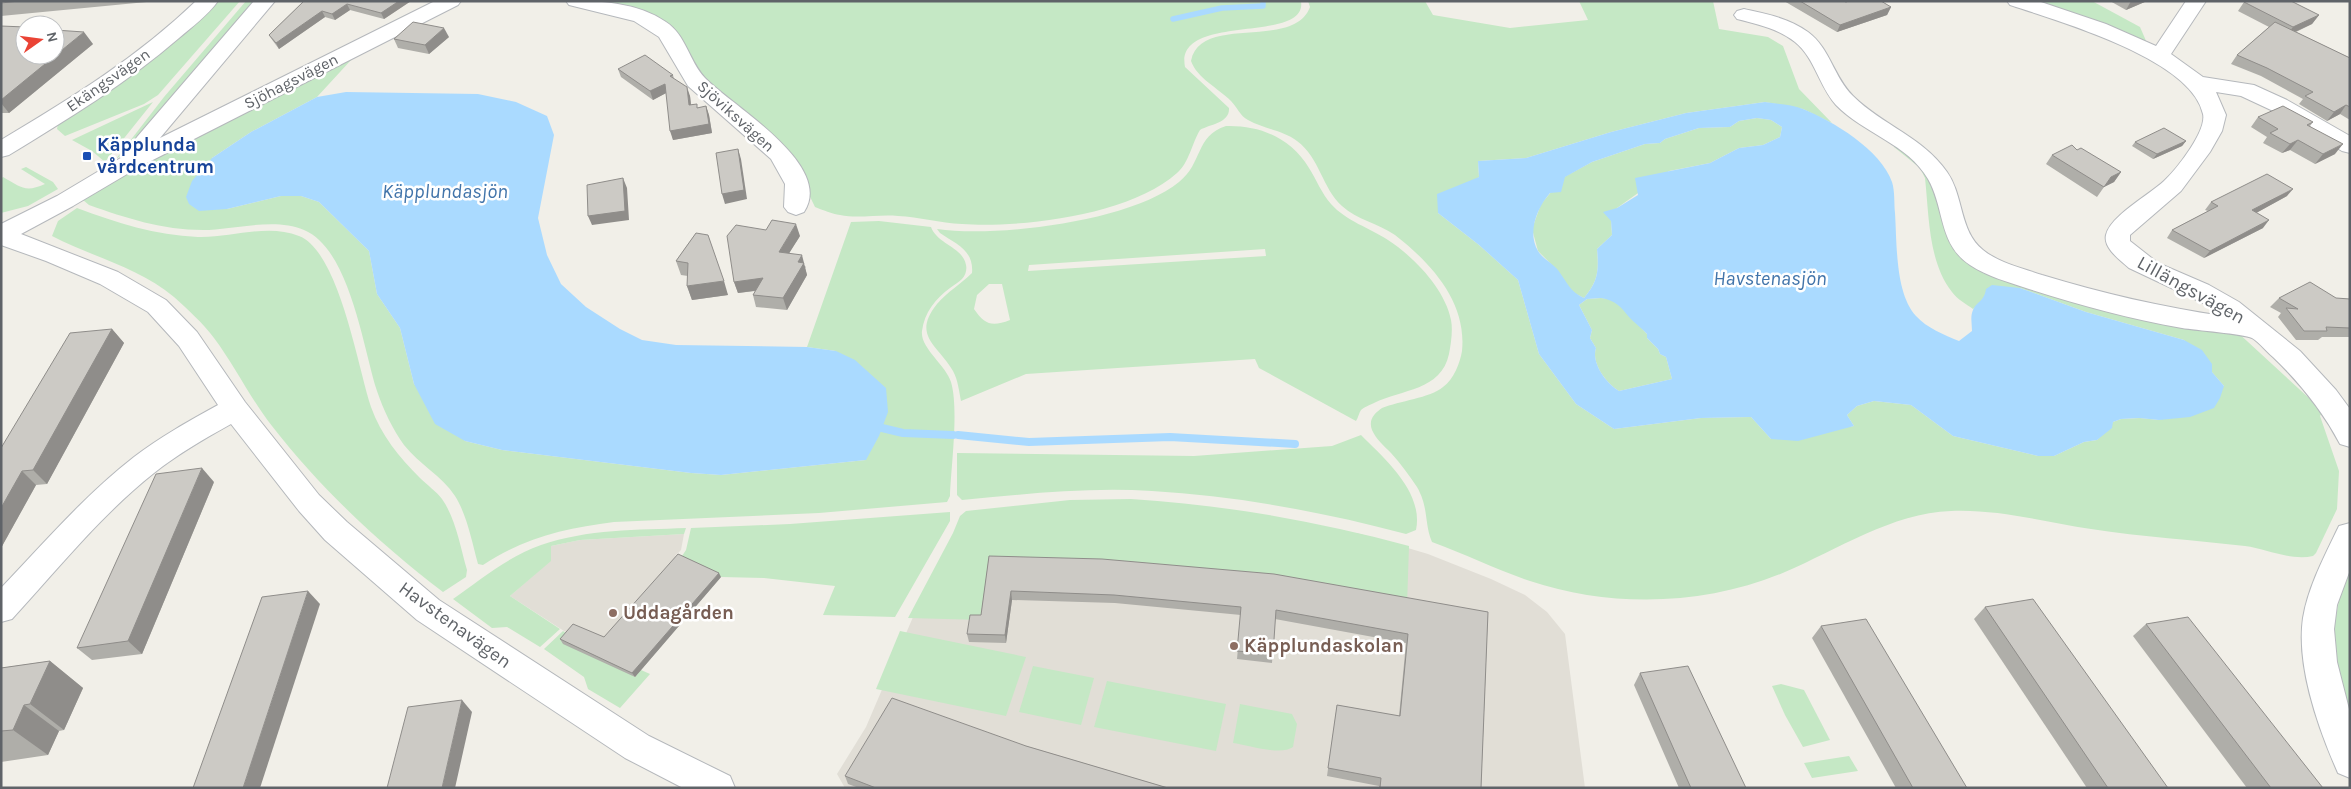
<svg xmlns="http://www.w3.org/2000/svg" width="2351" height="789" font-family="Karla,sans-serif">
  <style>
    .education { fill: #e1ded6 }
    .green { fill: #c5e8c5; fill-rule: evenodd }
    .water { fill: #aadaff; fill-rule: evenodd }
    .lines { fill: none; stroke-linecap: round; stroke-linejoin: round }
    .stream-far1 { stroke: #aadaff; stroke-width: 5.5 }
    .stream { stroke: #aadaff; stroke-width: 8 }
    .minor-casing { stroke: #b5b8bc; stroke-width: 2 }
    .minor { fill: #fff; fill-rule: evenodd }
    .wall { fill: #afaea9 }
    .shaded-wall { fill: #8f8d8a }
    .building { fill: #cccac5; stroke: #8f8d8a }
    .transit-dot { fill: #1a4fb4; stroke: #fff; stroke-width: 2 }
    .education-dot { fill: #8d6e63; stroke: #fff; stroke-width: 2 }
    .labels { text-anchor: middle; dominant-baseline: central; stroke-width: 5; stroke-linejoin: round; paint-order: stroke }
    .far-street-label { font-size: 16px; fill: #5f6368; stroke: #fff }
    .transit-label { font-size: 19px; font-weight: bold; fill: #164399; stroke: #fff; text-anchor: start }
    .street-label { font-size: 19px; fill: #5f6368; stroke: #fff }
    .education-label { font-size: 19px; font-weight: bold; fill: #785e54; stroke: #fff; text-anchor: start }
    .water-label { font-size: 20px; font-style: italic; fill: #4174aa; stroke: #fff }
  </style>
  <rect width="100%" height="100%" fill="#f1efe8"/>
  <g class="education">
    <polygon points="1357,533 1428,554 1491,579 1525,595 1547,612 1565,634 1585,788 845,788 837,774 866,727 916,610"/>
    <polygon points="684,534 681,550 675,556 721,577 635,677 510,596 550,561 551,546 580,540"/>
  </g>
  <g class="green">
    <polygon points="216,1 240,1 158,95 144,104 65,136 57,129 58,124"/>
    <polygon points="246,1 259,1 138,143 116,159 164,97"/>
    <path d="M591 1H1301C1308 45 1174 11 1185 67L1229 108C1230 123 1211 124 1200 130 1192 143 1189 163 1177 173 1130 215 1023 228 962 224 940 223 919 217 898 216 879 214 858 219 840 215 832 214 823 210 815 207L799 174 699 76 672 32 628 11Z"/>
    <path d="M1308 1H1425L1433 15 1510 28 1588 20 1579 1H1713L1719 29 1768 37 1783 46 1799 89 1832 123 1803 109 1765 102 1686 113 1611 132 1526 158 1478 161 1479 177 1438 213 1479 245 1518 280 1539 354 1576 404 1614 429 1701 418 1751 417 1771 439 1854 426 1847 415 1857 406 1874 401 1911 405 1953 436 2038 456H2054L2084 442 2097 440 2113 422 2121 419 2140 418 2159 420 2224 386 2184 340 2086 312 2020 288 1985 298 1973 309C1966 304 1957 299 1952 292 1928 262 1929 214 1925 178L1920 168 1894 147 1895 141 1925 166 1975 263 2235 330 2323 411 2320 416 2339 471 2337 509 2316 553 2313 556C2291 561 2267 549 2245 546 2194 540 2142 537 2091 529 2045 522 1998 509 1951 511 1892 513 1837 550 1785 572 1705 606 1611 608 1530 581 1497 570 1465 554 1432 542 1424 523 1429 508 1417 487 1409 475 1401 464 1391 453 1384 446 1376 439 1372 430 1368 419 1375 413 1382 408 1399 401 1430 398 1443 387 1454 379 1460 363 1462 351 1467 302 1431 263 1395 235 1378 223 1357 220 1342 206 1322 188 1320 158 1297 141 1282 130 1264 129 1248 120 1240 116 1237 107 1231 101 1218 88 1197 78 1191 61 1200 13 1294 51 1310 7Z"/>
    <polygon points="2027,1 2092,1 2140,27 2147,43"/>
    <path d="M363 47 317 97 251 132 212 158 227 209 281 196H301L319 202 369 251 377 294 400 328 414 384 465 441 502 450 691 473 721 475 866 460 836 351 807 347 851 222 879 221 931 227C937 244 963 247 966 265 967 269 966 275 962 279 959 282 954 285 950 288 936 298 924 313 922 331 920 348 946 365 951 382 959 409 951 467 950 496L947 502 819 513 614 522C566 528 523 538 483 565L478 564C472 542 467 515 455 496 442 476 419 464 404 445 393 430 383 409 377 391 363 348 350 249 304 230 274 217 234 230 203 230 162 230 126 218 89 205L83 200 121 176Z"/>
    <polygon points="153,102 105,162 92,151 72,140"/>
    <path d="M1757 118 1771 120 1782 127 1780 137 1763 145 1739 148 1710 163 1669 171 1617 208 1611 221 1612 235 1597 249C1599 271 1598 281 1584 298L1572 292 1557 270 1538 251 1532 229 1541 204 1564 177 1592 162 1645 144 1660 143 1665 139 1699 128 1730 127 1739 121Z"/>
    <path d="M1226 126C1260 125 1291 138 1309 168 1316 179 1322 194 1331 204 1346 221 1370 228 1388 240 1414 257 1445 289 1451 320 1453 330 1451 344 1449 354 1441 391 1402 389 1374 403 1370 405 1364 407 1361 410 1359 413 1358 418 1356 421L1259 368 1255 359 1026 374 961 401C959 391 958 380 953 371 939 346 911 336 937 304 947 292 961 284 972 273 974 250 956 244 940 233L937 229C997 238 1132 221 1179 182 1203 163 1195 136 1226 126ZM1265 249 1266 256 1028 271 1029 265ZM989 284H1002L1010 320C992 327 985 325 974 309L977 295Z"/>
    <path d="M26 167 53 182 58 189 28 206 1 213V179L3 177C21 187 25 193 45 184L21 169Z"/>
    <path d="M77 208C117 223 155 235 198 237 232 238 267 223 299 236 339 251 358 368 371 407 381 435 399 457 420 478 427 485 436 491 442 499 456 519 460 546 467 570L466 577 443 592C380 544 321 489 272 426 250 398 235 366 214 338 203 323 187 309 174 297 138 267 92 257 52 236L58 221Z"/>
    <path d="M1601 298 1611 299 1621 306 1647 334V338L1658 349 1660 354 1666 357 1672 379 1619 391C1606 383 1591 363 1596 348L1590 338 1592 330 1579 305 1587 299Z"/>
    <path d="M1361 435C1384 458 1424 492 1416 530L1406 534C1323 512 1238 496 1152 491 1088 487 1025 494 962 500L957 495V453L1194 456 1332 446Z"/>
    <path d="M1131 499C1225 505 1318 521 1409 546L1407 606 991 565 983 620 908 618 953 533 960 516 966 511 1070 500Z"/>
    <polygon points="950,512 950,521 895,617 823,615 835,586 764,578 721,577 680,559 686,550 691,528 790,524"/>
    <path d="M686 528 684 534 580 540 551 546V561L510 596 560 629 540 647 507 627 492 628 453 599C480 580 509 556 541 545 587 529 638 530 686 528Z"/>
    <polygon points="2350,572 2350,729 2332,639 2339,600"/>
    <polygon points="563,631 635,677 641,670 650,674 620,708 588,689 584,677 544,649"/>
    <polygon points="900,631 1026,657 1006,716 876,689"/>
    <polygon points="1033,666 1094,678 1081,725 1019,712"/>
    <polygon points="1107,681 1226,704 1216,751 1094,727"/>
    <polygon points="1781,684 1804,690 1830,740 1803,747 1785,715 1772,686"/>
    <path d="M1240 704 1292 714 1297 724 1293 747C1281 756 1248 745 1233 743Z"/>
    <polygon points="1849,756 1858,771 1812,778 1804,763"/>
  </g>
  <g class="water">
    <polygon points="346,92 478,94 516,102 547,116 554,135 538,218 547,255 561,284 586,307 620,329 642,340 676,345 807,347 836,351 855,360 886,388 888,412 879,436 866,460 721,475 691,473 502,450 465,441 435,424 414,384 400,328 377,294 369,251 319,202 301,196 281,196 227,209 199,211 189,204 186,197 192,181 212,158 251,132 317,97"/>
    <path d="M1765 102C1777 104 1791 104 1803 109 1833 121 1881 150 1892 182 1895 191 1894 204 1895 213 1897 243 1895 293 1916 316 1927 328 1944 335 1959 341L1972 331C1972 324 1970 317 1973 310 1977 301 1984 302 1986 289L1992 285 2020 288 2086 312 2184 340 2202 350 2212 364V372L2224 386 2220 398 2214 408 2190 417 2159 420 2139 418 2121 419 2113 422 2112 428 2097 440 2084 442 2054 456H2038L1953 436 1911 405 1874 401 1857 406 1847 415 1854 426 1798 441 1771 439 1751 417 1701 418 1614 429 1576 404 1539 354 1518 280 1479 245 1438 213 1437 194 1479 177 1478 161 1526 158 1611 132 1686 113ZM1757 118 1771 120 1782 127 1780 137 1763 145 1739 148 1710 163 1635 178 1638 195 1617 208 1603 212 1611 221 1612 235 1597 249C1599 271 1598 281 1584 298 1570 292 1567 282 1558 270 1552 263 1542 258 1538 251 1527 232 1537 208 1550 193L1561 192 1565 177 1592 162 1645 144 1660 143 1665 139 1699 128 1730 127 1739 121ZM1601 298C1615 300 1621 307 1629 317 1634 323 1642 328 1647 334V338L1658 349 1660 354 1666 357 1672 379 1619 391C1606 383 1591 363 1596 348L1590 338 1592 330 1579 305 1587 299Z"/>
  </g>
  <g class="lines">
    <polyline class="stream-far1" points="1173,19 1222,8 1263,6 1263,1"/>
    <g class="stream">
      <polyline points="882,428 903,433 953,435"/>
      <polyline points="958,435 1029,442 1170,437 1295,444"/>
    </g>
    <g class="minor-casing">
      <g id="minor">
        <path d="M196 1H218C208 15 192 27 179 38 127 83 68 119 9 155L1 157V140C70 99 138 57 196 1Z"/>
        <path d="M254 1H275L160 138 435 1H461L458 5 139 167 73 206 21 234 118 272 166 300 197 332 245 402 319 495 347 522 439 600 649 736 730 776 735 788H683L625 758 417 620 325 540 299 511 231 424C204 439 178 454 154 473 101 515 58 569 12 619L1 622V588C44 543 85 495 134 457 160 437 189 421 218 405L179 346 148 312 100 284 46 261 1 245V224L57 196 124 156 137 137Z"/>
        <path d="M566 1C600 1 637 2 666 22 686 35 689 61 705 78 732 106 835 165 804 212L796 215 788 212 784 207 785 184 771 159 688 86 659 37 634 21 569 5Z"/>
        <path d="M2007 1H2038L2106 24 2156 46 2186 1H2206L2171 54 2203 77 2254 85 2287 100 2350 136V153L2342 151 2271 110 2241 96 2216 92 2226 115 2222 131 2210 152 2181 191 2130 235V241L2158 263 2209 285 2239 302 2300 351 2336 390 2350 409V447L2340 444C2322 410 2300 383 2273 357 2266 351 2260 343 2252 338 2244 334 2194 330 2182 328 2130 319 2079 305 2029 289 2009 282 1988 277 1970 265 1938 244 1945 208 1928 179 1908 144 1863 133 1836 105 1819 86 1815 58 1795 42 1779 29 1757 24 1737 19L1734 15 1737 11 1744 9C1766 14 1789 18 1808 32 1830 48 1834 78 1853 96 1882 125 1923 137 1947 172 1964 196 1959 231 1983 250 1999 263 2022 268 2042 275 2101 293 2161 307 2223 316L2203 303 2129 268C2120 260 2103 248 2106 235 2110 216 2149 195 2164 181 2176 170 2207 131 2203 114 2192 59 2058 21 2010 5Z"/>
        <path d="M2350 523V570L2337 605 2334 629 2337 662 2350 713V778L2338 773C2319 730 2296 666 2303 618 2308 587 2325 555 2339 526Z"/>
      </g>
    </g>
    <use href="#minor" class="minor"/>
  </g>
  <g class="wall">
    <polygon points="1,1 157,1 1,16"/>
    <polygon points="304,1 411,1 384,19 350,10 335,20 325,17 279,49 273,41 269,35"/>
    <polygon points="1784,1 1843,1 1846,2 1891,7 1887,15 1837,32"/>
    <polygon points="2110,1 2147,1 2126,10"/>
    <polygon points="2244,2 2319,15 2312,24 2296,32 2350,58 2350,120 2340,114 2327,121 2299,104 2303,99 2261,76 2231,64 2237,55 2269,27 2238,11"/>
    <polygon points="1,26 93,44 9,113 1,113"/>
    <polygon points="449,37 429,54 398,48 394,39"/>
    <polygon points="618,69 673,75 674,79 690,96 691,105 698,108 706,106 709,115 712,133 673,140 666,93 653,100 621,77"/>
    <polygon points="2258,117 2313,122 2310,126 2335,154 2315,164 2290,150 2282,153 2263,143 2267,137 2251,127"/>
    <polygon points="2186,141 2182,146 2153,159 2132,146 2135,142"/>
    <polygon points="2077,150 2121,172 2114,182 2104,187 2097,197 2046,164 2052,155"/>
    <polygon points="2287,196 2256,213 2263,228 2204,258 2167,238 2172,230 2208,211 2205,210 2211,202"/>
    <polygon points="696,233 728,295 692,300 687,286 688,276 681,275 676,261"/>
    <polygon points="800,236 789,253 806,267 805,268 807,275 787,310 756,307 753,295 755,291 738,293 734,282"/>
    <polygon points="2279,298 2350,299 2350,337 2322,337 2318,340 2296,340 2278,317 2281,313 2270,307"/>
    <polygon points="112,329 124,343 47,484 36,485 1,548 1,448"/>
    <polygon points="214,482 142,654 92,660 77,648"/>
    <polygon points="989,556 1488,612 1481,788 1379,788 1379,786 1327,776 1337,705 1399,716 1406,643 1275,619 1272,663 1237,659 1241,615 1115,603 1012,600 1006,643 969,642 967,634 981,615"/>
    <polygon points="721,577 635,677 563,644 560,639 604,637"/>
    <polygon points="1985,607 2168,788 2087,788 1974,619"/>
    <polygon points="2146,624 2323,788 2247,788 2133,636"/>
    <polygon points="1821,626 1967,788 1896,788 1812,638"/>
    <polygon points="50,661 83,688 64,730 59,731 48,755 1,762 1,668"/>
    <polygon points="1640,673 1746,788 1679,788 1634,685"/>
    <polygon points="1026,746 1168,788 859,788 848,784 845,776"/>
  </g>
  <g class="shaded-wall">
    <polygon points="399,1 411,1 384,19 381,13"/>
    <polygon points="2131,1 2147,1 2126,10"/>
    <polygon points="347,4 350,10 335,20 332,14"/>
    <polygon points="1891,7 1887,15 1837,32 1840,25"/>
    <polygon points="322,11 325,17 279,49 276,43"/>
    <polygon points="2319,15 2312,24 2286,36 2293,27"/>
    <polygon points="444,28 449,37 429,54 425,45"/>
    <polygon points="84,32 93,44 9,113 1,103 1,100"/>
    <polygon points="665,84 668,92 653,100 650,91"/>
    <polygon points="687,87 690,96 692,114 689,105"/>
    <polygon points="2346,105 2340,114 2327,121 2334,112"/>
    <polygon points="706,106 709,115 712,133 673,140 670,131"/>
    <polygon points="2298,140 2290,150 2282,153 2290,144"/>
    <polygon points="2186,141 2182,146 2153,159 2157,154"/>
    <polygon points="2343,144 2335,154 2315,164 2323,154"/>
    <polygon points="738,149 741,159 747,199 725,204 722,194"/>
    <polygon points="2121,172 2114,182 2104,187 2097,197 2111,177"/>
    <polygon points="623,178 627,188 629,220 592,225 588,216"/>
    <polygon points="2293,189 2287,196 2247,218 2252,210"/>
    <polygon points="2269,220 2263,228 2204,258 2210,251"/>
    <polygon points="796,224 800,236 783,263 779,252"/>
    <polygon points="802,255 807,275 787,310 783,298 798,262"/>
    <polygon points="763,278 767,289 738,293 734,282"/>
    <polygon points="724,281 728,295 692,300 687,286"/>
    <polygon points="112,329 124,343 47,484 33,470"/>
    <polygon points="202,468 214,482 142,654 128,641"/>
    <polygon points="22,471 36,485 1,548 1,508"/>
    <polygon points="719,573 721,577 635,677 632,673"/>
    <polygon points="308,591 320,604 260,788 243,788"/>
    <polygon points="1011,591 1012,600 1006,643 1005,635"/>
    <polygon points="50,661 83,688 64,730 30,704"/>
    <polygon points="462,700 472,712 455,788 442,788"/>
    <polygon points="24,705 59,731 48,755 13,730"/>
  </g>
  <g class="building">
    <polygon points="1,1 19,1 1,3"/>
    <polygon points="304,1 399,1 381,13 347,4 332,14 322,11 276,43 269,35"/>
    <polygon points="1800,1 1843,1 1846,2 1849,1 1881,1 1891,7 1840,25"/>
    <polygon points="2246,1 2291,1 2319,15 2293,27 2244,2"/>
    <polygon points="413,22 444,28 425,45 394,39"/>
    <polygon points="2275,22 2350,58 2350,107 2346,105 2334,112 2305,96 2313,92 2267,68 2237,55"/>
    <polygon points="1,26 25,27 25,55 55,55 55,30 84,32 1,100"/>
    <polygon points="645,55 673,75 670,76 687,87 689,105 697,104 697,108 706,106 709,124 670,131 665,84 650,91 618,69"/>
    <polygon points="2283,106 2313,122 2307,125 2343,144 2323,154 2298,140 2290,144 2270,133 2278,129 2258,117"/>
    <polygon points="2164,128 2186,141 2157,154 2135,142"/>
    <polygon points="2072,145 2077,150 2081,148 2121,172 2111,177 2104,187 2052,155"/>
    <polygon points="738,149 744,190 722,194 716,153"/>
    <polygon points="2267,174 2293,189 2252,210 2269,220 2210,251 2172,230 2218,206 2211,202"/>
    <polygon points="623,178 625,211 588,216 587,185"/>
    <polygon points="772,220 796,224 779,252 802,255 798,262 804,263 783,298 753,295 763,278 734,282 727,236 736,225 766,230"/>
    <polygon points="696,233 708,235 724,281 687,286 688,263 676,261"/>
    <polygon points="2310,282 2336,298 2350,299 2350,328 2326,327 2327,331 2304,331 2286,308 2298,309 2279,298"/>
    <polygon points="112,329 33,470 22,471 1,508 1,448 70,333"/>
    <polygon points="202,468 128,641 77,648 156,474"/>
    <polygon points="678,554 719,573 632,673 560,639 573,624 604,637"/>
    <polygon points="989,556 1102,559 1274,574 1488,612 1481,788 1380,788 1381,778 1328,768 1337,705 1400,716 1408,634 1276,610 1273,654 1237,651 1241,607 1114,595 1011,591 1005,635 967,634 970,615 981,615"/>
    <polygon points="308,591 243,788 193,788 262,597"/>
    <polygon points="2033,599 2168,788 2108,788 1985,607"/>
    <polygon points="2188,617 2323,788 2271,788 2146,624"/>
    <polygon points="1866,619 1967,788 1913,788 1821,626"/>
    <polygon points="50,661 30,704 24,705 13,730 1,731 1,668"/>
    <polygon points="1688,666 1746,788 1691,788 1640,673"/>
    <polygon points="892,698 1026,746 1168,788 876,788 845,776"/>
    <polygon points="462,700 442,788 387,788 408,707"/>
  </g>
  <rect class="transit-dot" x="82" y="151" width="10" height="10" rx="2.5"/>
  <g class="education-dot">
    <circle cx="613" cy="613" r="5"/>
    <circle cx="1234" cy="646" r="5"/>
  </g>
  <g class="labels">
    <g class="far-street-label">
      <text transform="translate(108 80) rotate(-35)">Ekängsvägen</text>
      <text transform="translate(291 81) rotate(-27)">Sjöhagsvägen</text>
      <text transform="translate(736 116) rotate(42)">Sjöviksvägen</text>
    </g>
    <g class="transit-label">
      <text x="97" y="145">Käpplunda<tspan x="97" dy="22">vårdcentrum</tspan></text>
    </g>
    <g class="street-label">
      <text transform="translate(2191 290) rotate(29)">Lillängsvägen</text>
      <text transform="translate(455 625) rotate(36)">Havstenavägen</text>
    </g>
    <g class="education-label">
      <text x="623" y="613">Uddagården</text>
      <text x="1244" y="646">Käpplundaskolan</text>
    </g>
    <g class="water-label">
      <text x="445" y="191">Käpplundasjön</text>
      <text x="1770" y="278">Havstenasjön</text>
    </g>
  </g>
  <rect width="2351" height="789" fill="none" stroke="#5f6368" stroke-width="5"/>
  <g transform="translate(40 40) rotate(76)"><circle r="24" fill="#ffffff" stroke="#bfc1c3"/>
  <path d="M0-4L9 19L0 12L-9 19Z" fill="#ea4335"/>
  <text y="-8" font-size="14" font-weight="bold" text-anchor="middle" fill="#5f6368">N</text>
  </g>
</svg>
